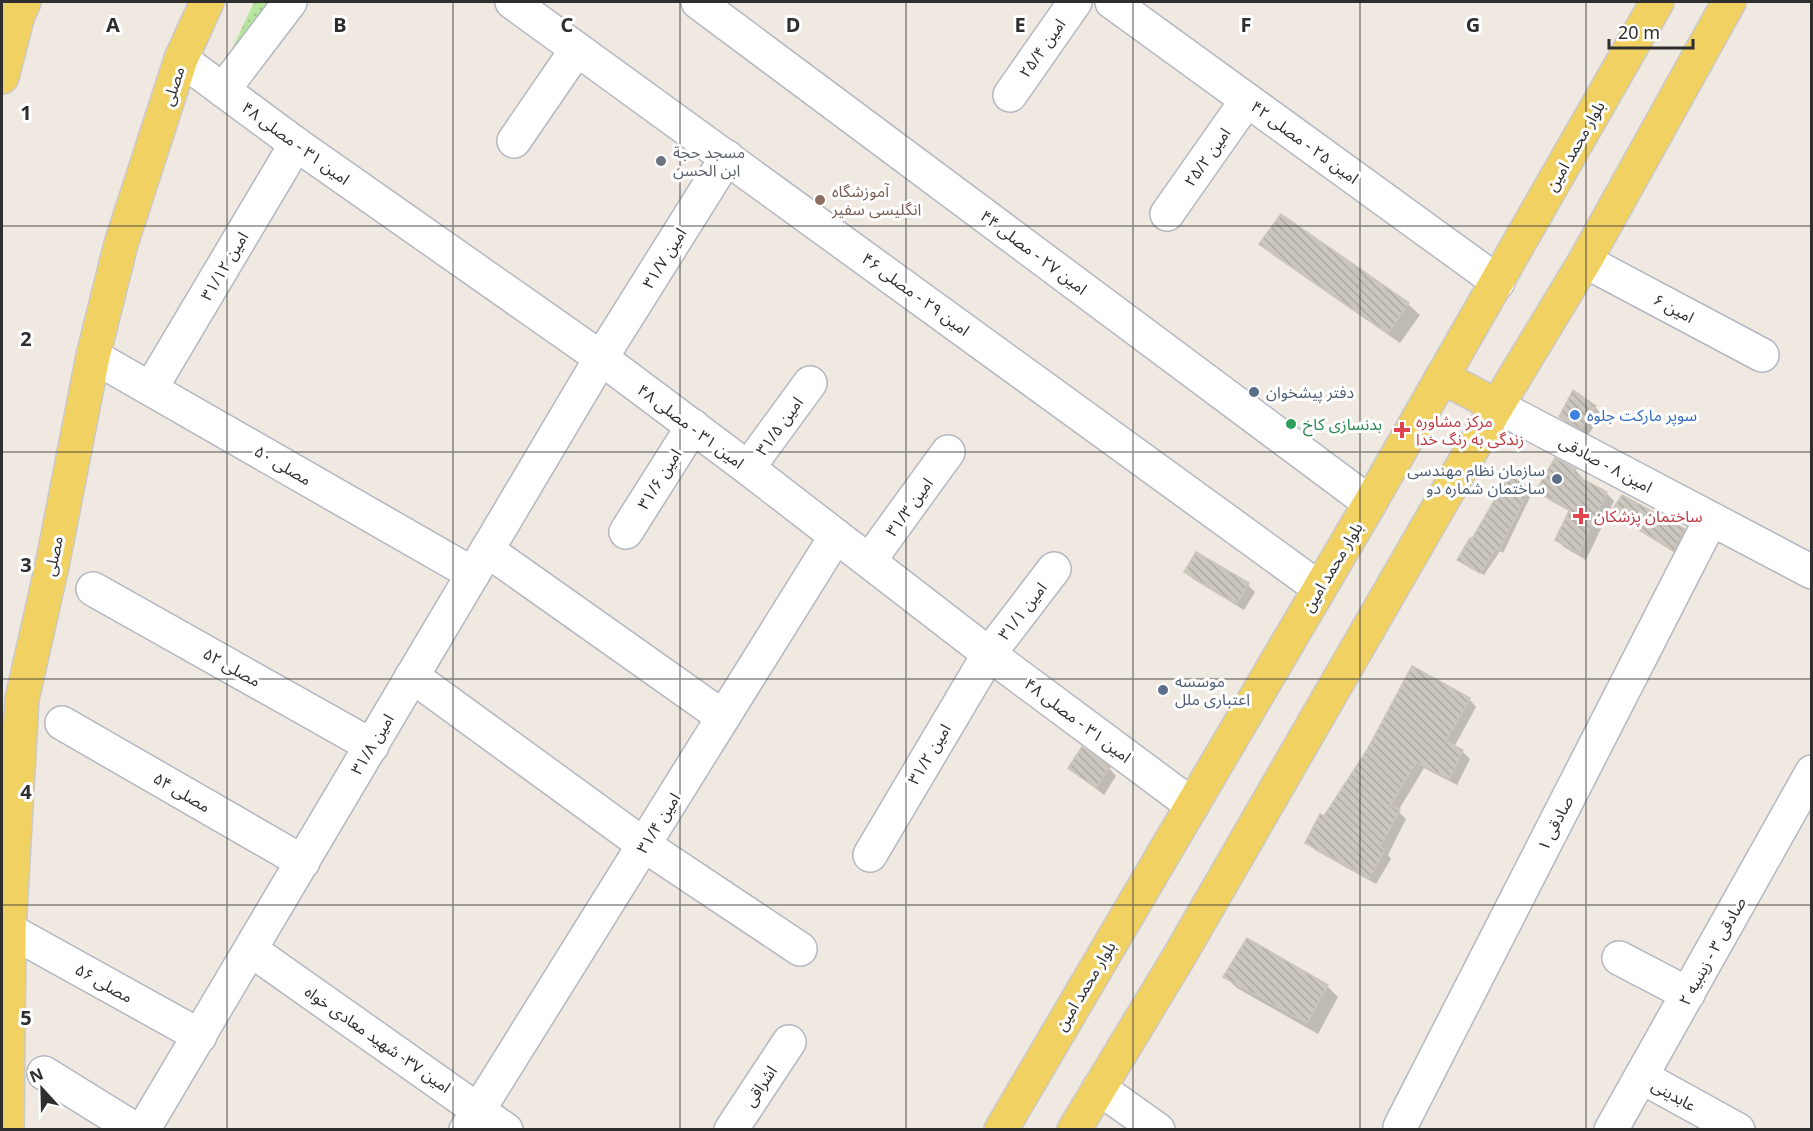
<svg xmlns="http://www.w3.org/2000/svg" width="1813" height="1131" font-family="'Noto Sans','Noto Sans Arabic',sans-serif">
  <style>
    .park { fill: url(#park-dots) }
    .shadow { fill: #0003 }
    .building { fill: url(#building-back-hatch); stroke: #cbc5ba; stroke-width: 1.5 }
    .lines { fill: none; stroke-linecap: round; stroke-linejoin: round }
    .minor-casing { stroke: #b4b7c1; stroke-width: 36 }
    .major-casing { stroke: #c9c9c9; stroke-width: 36 }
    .minor { stroke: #fff; stroke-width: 33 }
    .major { stroke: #f2d163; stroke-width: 33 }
    .grid { fill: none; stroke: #2e2e2e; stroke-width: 1.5; stroke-opacity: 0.55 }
    .worship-dot { fill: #6b7280; stroke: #fff; stroke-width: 2 }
    .education-dot { fill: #8d6e63; stroke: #fff; stroke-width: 2 }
    .service-dot { fill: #5c6f8a; stroke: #fff; stroke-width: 2 }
    .shop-dot { fill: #3f7fe0; stroke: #fff; stroke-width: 2 }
    .leisure-dot { fill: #2e9e5b; stroke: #fff; stroke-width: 2 }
    .health-dot { fill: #e0444e; stroke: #fff; stroke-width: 2 }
    .labels { text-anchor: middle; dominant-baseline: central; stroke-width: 6; stroke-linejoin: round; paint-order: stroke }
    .street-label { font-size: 16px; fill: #2e2e2e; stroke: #fff }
    .worship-label { font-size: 16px; fill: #5b616d; stroke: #fff; text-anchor: start }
    .education-label { font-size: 16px; fill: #785e54; stroke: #fff; text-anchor: start }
    .service-label { font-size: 16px; fill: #4e5e75; stroke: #fff; text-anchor: start }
    .shop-label { font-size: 16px; fill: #366cbe; stroke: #fff; text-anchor: start }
    .health-label { font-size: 16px; fill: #be3a42; stroke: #fff; text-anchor: start }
    .leisure-label { font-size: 16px; fill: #27864d; stroke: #fff; text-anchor: start }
    .grid-label { font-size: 20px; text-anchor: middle; font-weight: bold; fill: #2e2e2e; stroke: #fff; stroke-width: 6; stroke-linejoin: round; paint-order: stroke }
  </style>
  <defs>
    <pattern id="park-dots" width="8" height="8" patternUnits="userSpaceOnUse" patternTransform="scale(1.5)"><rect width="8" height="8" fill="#b6e59e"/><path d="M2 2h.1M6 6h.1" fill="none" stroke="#9dc588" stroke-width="1.8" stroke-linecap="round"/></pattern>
    <pattern id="building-back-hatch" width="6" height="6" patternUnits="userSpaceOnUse" patternTransform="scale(1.5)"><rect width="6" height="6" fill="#cbc7bf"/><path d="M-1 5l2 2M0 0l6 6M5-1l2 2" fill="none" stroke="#afaba4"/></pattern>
  </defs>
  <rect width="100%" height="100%" fill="#efe9e1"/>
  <polygon class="park" points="254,2 282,2 226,62"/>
  <g class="shadow">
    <polygon points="1261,244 1408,304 1420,315 1400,343 1273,255"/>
    <polygon points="1595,407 1602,415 1588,435 1568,425 1561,417"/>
    <polygon points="1575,470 1583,478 1581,480 1606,493 1614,501 1586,560 1564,547 1557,540 1571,512 1546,498 1538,490"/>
    <polygon points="1529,489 1532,493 1503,553 1500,551 1484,575 1462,563 1459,560"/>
    <polygon points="1613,512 1684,530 1690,536 1680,556 1619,518"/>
    <polygon points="1186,571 1248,585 1255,592 1244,610 1193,579"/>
    <polygon points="1469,699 1476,707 1454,747 1462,751 1470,759 1457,785 1424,768 1398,811 1406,819 1388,855 1391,859 1376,884 1315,850 1307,842 1325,818"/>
    <polygon points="1070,768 1109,768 1116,776 1104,795"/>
    <polygon points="1225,977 1327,986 1338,997 1318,1034 1237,988"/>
  </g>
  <g class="building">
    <polygon points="1281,214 1409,303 1388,333 1259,244"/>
    <polygon points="1573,390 1596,406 1581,429 1559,417"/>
    <polygon points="1555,458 1576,469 1573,474 1607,492 1579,553 1555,540 1570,509 1536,491"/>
    <polygon points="1509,475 1530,488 1499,551 1496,549 1480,573 1457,560 1470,538 1472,539"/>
    <polygon points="1622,495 1685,529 1674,551 1611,512"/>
    <polygon points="1196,552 1249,583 1236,604 1184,572"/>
    <polygon points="1412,666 1470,698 1446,741 1463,750 1449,779 1416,762 1390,805 1400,810 1380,847 1385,850 1369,878 1305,843 1320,814 1324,816 1367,750"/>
    <polygon points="1082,747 1110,767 1096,788 1068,768"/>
    <polygon points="1247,938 1328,985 1307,1023 1223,977"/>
  </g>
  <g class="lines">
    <g class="minor-casing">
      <g id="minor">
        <polyline points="512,2 1319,588"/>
        <polyline points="698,2 1370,503"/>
        <polyline points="1112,2 1498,282"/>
        <polyline points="181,59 296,144 601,358 748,468 989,654 1192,805"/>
        <polyline points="223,90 290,2"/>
        <polyline points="1010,95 1075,2"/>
        <polyline points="514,141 577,49"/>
        <polyline points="1167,214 1247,100"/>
        <polyline points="1585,261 1762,355"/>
        <polyline points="93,356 473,574"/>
        <polyline points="151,388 296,144"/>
        <polyline points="1497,406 1812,572"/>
        <polyline points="748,468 810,383"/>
        <polyline points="626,532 693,426"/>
        <polyline points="487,550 723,717"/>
        <polyline points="869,561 948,452"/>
        <polyline points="93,589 372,746"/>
        <polyline points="412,676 644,845 800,949"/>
        <polyline points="62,723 303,862"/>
        <polyline points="870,855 989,654 1054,569"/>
        <polyline points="9,930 200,1036"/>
        <polyline points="251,950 506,1130"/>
        <polyline points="1619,958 1688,994"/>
        <polyline points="44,1073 136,1130"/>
        <polyline points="1642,1077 1738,1130"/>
        <polyline points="1099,1088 1158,1130"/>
        <polyline points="1400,1127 1711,519"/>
        <polyline points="143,1130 601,358 727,157"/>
        <polyline points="466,1130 836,536"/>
        <polyline points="731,1130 789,1042"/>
        <polyline points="1611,1130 1812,772"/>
      </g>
    </g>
    <g class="major-casing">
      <g id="major">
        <polyline points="2,77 18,15 24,2"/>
        <polyline points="1442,377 1497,406"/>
        <polyline points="7,1130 9,930 22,699 52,566 93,356 121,244 181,59 207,2"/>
        <polyline points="1001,1130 1370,503 1657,2"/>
        <polyline points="1074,1130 1180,955 1497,406 1585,261 1729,2"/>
      </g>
    </g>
    <use href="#minor" class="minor"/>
    <use href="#major" class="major"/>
  </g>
  <path class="grid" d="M227 2V1130M453 2V1130M680 2V1130M906 2V1130M1133 2V1130M1360 2V1130M1586 2V1130M2 226H1812M2 452H1812M2 679H1812M2 905H1812"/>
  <circle class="worship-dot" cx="661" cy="161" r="6"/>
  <circle class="education-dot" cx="820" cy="200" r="6"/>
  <g class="service-dot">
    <circle cx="1254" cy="392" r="6"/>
    <circle cx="1557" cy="479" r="6"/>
    <circle cx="1163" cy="690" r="6"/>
  </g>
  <circle class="shop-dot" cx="1575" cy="415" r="6"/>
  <circle class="leisure-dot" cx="1291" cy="424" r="6"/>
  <g class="health-dot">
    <path d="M1399 421h6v6h6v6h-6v6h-6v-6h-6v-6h6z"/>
    <path d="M1578 507h6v6h6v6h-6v6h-6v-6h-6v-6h6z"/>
  </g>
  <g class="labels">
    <g class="street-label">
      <text transform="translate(1042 48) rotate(-55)">امین ۲۵/۴</text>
      <text transform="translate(173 86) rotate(-72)">مصلی</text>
      <text transform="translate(1305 142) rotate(36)">امین ۲۵ - مصلی ۴۲</text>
      <text transform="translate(296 143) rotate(36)">امین ۳۱ - مصلی ۴۸</text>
      <text transform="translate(1575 146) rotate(-60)">بلوار محمد امین</text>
      <text transform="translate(1207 157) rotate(-55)">امین ۲۵/۲</text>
      <text transform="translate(1034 252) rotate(37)">امین ۲۷ - مصلی ۴۴</text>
      <text transform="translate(664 258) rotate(-58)">امین ۳۱/۷</text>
      <text transform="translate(224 266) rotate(-59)">امین ۳۱/۱۲</text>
      <text transform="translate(916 294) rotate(36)">امین ۲۹ - مصلی ۴۶</text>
      <text transform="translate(1674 308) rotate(28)">امین ۶</text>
      <text transform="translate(691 426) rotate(37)">امین ۳۱ - مصلی ۴۸</text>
      <text transform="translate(779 426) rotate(-54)">امین ۳۱/۵</text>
      <text transform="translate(1606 464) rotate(28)">امین ۸ - صادقی</text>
      <text transform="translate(283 465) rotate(30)">مصلی ۵۰</text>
      <text transform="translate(659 479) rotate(-58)">امین ۳۱/۶</text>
      <text transform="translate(909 507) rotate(-54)">امین ۳۱/۳</text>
      <text transform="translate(53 556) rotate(-78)">مصلی</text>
      <text transform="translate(1332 567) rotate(-59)">بلوار محمد امین</text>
      <text transform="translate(1022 611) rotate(-52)">امین ۳۱/۱</text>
      <text transform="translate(232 667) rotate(29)">مصلی ۵۲</text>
      <text transform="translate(1078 720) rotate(37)">امین ۳۱ - مصلی ۴۸</text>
      <text transform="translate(372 744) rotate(-59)">امین ۳۱/۸</text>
      <text transform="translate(929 754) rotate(-59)">امین ۳۱/۲</text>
      <text transform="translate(182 792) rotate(30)">مصلی ۵۴</text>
      <text transform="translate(658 823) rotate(-58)">امین ۳۱/۴</text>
      <text transform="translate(1555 823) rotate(-63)">صادقی ۱</text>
      <text transform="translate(1712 951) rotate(-61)">صادقی ۳ - زینبیه ۲</text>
      <text transform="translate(104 983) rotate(29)">مصلی ۵۶</text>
      <text transform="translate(1085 986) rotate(-59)">بلوار محمد امین</text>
      <text transform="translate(378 1039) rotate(35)">امین ۳۷- شهید معادی خواه</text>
      <text transform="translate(760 1086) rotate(-56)">اشراقی</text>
      <text transform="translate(1674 1095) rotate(29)">عابدینی</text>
    </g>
    <g class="worship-label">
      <text x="673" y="152">مسجد حجة<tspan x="673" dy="18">ابن الحسن</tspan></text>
    </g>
    <g class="education-label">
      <text x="832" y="191">آموزشگاه<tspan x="832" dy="18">انگلیسی سفیر</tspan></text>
    </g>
    <g class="service-label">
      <text x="1266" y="392">دفتر پیشخوان</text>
      <text x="1545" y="470" text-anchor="end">سازمان نظام مهندسی<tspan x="1545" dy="18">ساختمان شماره دو</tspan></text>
      <text x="1175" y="681">موسسه<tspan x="1175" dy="18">اعتباری ملل</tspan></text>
    </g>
    <g class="shop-label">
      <text x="1587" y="415">سوپر مارکت جلوه</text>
    </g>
    <g class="health-label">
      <text x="1416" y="421">مرکز مشاوره<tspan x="1416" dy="18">زندگی به رنگ خدا</tspan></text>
      <text x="1594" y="516">ساختمان پزشکان</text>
    </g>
    <g class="leisure-label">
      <text x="1303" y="424">بدنسازی کاخ</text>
    </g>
  </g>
  <g class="grid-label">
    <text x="113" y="32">A</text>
    <text x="340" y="32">B</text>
    <text x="567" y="32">C</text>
    <text x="793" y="32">D</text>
    <text x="1020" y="32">E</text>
    <text x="1246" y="32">F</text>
    <text x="1473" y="32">G</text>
    <text x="26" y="120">1</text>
    <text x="26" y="346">2</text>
    <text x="26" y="572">3</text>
    <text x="26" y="799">4</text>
    <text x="26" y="1025">5</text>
  </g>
  <rect width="1813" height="1131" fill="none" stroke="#2e2e2e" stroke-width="6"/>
  <g transform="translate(42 1089) rotate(338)" stroke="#ffffff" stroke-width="4.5" paint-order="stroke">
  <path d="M0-4.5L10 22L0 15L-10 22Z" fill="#2e2e2e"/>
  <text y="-9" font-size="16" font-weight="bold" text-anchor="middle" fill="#2e2e2e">N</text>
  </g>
  <path d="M1609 39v9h84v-9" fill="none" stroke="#2e2e2e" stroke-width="3"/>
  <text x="1618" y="39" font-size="18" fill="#2e2e2e" stroke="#ffffff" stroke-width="4.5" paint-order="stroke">20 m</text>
</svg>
